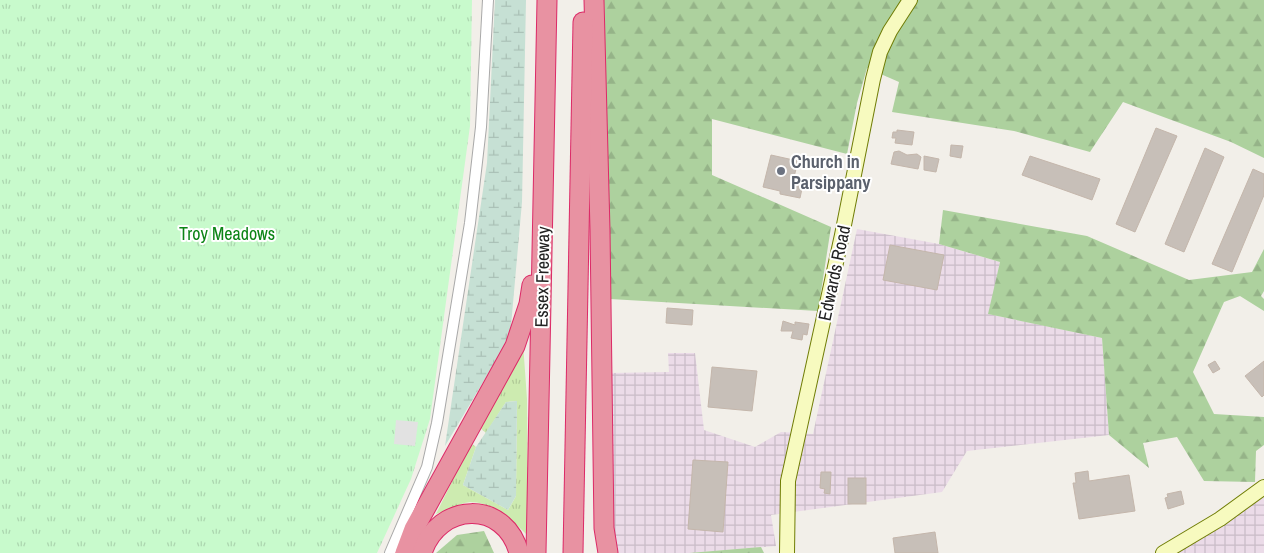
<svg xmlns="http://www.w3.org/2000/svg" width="1264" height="553" font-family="'Archivo Narrow',sans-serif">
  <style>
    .industrial { fill: url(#industrial-grid) }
    .grass { fill: url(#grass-tufts) }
    .forest { fill: url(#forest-firs) }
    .wetland { fill: url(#wetland-marsh) }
    .park { fill: url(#park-tufts) }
    .parking { fill: #e2e2e2 }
    .building { fill: #c7bfb8; stroke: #c4b6ab }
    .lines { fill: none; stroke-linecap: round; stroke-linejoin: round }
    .street-casing { stroke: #a9a9a9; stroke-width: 12 }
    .secondary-casing { stroke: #707d05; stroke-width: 16 }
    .highway-casing { stroke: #dc2a67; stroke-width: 21 }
    .street { stroke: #fff; stroke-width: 10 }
    .secondary { stroke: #f7fabf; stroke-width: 14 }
    .highway { stroke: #e892a2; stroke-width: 19 }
    .worship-dot { fill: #6b7280; stroke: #fff; stroke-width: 2 }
    .labels { text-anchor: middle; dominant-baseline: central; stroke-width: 4; stroke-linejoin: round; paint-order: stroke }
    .worship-label { font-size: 18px; font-weight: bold; fill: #5b616d; stroke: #fff; text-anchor: start }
    .park-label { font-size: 18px; fill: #0c8416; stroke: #fff }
    .street-label { font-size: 18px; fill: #222; stroke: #fff }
  </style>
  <defs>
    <pattern id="industrial-grid" width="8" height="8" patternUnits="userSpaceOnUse" patternTransform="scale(1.25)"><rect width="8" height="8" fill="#ebdbe8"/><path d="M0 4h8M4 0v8" fill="none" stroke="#c9bcc7"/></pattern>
    <pattern id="grass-tufts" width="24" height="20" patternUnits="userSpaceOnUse" patternTransform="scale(1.25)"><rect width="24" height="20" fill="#cdebb0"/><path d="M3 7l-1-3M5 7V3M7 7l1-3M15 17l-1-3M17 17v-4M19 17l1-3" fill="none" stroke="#b0c997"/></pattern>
    <pattern id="forest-firs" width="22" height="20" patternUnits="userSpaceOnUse" patternTransform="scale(1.25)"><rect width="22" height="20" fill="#add19e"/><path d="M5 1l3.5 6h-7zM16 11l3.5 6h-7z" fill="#95b388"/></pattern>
    <pattern id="wetland-marsh" width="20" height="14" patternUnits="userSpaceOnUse" patternTransform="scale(1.25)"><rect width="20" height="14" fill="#c6e0d4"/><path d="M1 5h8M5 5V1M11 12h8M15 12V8" fill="none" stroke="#aac0b6"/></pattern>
    <pattern id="park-tufts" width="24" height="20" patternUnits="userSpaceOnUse" patternTransform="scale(1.25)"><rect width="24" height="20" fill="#c8facc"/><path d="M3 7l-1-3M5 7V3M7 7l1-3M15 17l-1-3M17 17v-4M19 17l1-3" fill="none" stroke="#acd6af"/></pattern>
  </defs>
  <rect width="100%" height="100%" fill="#f2efe9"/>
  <g class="industrial">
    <polygon points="857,229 939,244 1000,262 989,314 1102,338 1109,435 967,451 942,492 771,515 776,546 689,553 614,553 609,373 669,372 668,353 695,353 704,430 755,447 781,432 813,434"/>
    <polygon points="1264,481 1264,553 1160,553"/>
  </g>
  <path class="grass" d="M523 343 527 399 528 536C514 522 493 502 470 502 460 503 446 511 436 514L471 443 476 447 463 485 508 510 516 496 517 401 506 402 486 433 479 427Z"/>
  <g class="forest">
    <polygon points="604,0 1264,0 1264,158 1231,142 1123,102 1090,152 1014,131 892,112 899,82 867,68 857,103 847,154 712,119 712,175 831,227 818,311 610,299"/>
    <polygon points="943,210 1087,236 1189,280 1252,272 1264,249 1264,291 1261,296 1264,299 1264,311 1240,296 1224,302 1193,372 1214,414 1264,417 1264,445 1256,451 1255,482 1204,481 1177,437 1143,443 1149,468 1109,435 1102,338 988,314 1000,262 939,244"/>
    <polygon points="484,531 494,553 436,553 457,535"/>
    <polygon points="761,547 764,553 689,553"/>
  </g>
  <g class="wetland">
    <polygon points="495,0 526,0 522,202 510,337 445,446 487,163"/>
    <polygon points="517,401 516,496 508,510 463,485 476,447 506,402"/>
  </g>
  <polygon class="park" points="0,0 472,0 470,126 430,419 411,479 377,553 0,553"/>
  <polygon class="parking" points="396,420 418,422 415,446 394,444"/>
  <g class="building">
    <polygon points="1156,128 1177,136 1135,232 1116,224"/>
    <polygon points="897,130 914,132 912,145 895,143 896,138 892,138 893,132 897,132"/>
    <polygon points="951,145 963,146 961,158 950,156"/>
    <polygon points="1205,148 1224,157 1184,252 1165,244"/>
    <polygon points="899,151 907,155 917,154 921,157 918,169 891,164 894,152"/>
    <polygon points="771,155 798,161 793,181 803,184 800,198 780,194 780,191 763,187"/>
    <polygon points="924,156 939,159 936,172 924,170"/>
    <polygon points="1030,156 1100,179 1092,200 1022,175"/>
    <polygon points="1253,169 1264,174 1264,195 1232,272 1212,264"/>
    <polygon points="890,245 944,255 937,290 883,280"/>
    <polygon points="667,308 693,310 692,325 666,323"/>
    <polygon points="783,321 795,325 795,322 809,324 807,335 803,334 802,340 791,338 793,331 781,331"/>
    <polygon points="1215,361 1220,369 1213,373 1208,365"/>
    <polygon points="1264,361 1264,395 1262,397 1245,376"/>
    <polygon points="712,367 757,371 752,411 708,407"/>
    <polygon points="693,460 728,462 723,532 688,529"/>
    <polygon points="1088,471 1089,481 1129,475 1135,511 1079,519 1073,483 1076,483 1075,473"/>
    <polygon points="821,472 831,472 830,494 824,493 825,489 820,488"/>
    <rect x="848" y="478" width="18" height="26"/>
    <polygon points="1181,491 1184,504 1168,509 1165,498 1168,497 1167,494"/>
    <polygon points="935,532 938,553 895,553 893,538"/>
  </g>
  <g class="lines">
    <g class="street-casing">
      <polyline id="street" points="390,553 427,467 437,423 470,223 481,127 488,0"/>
    </g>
    <g class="secondary-casing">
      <g id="secondary">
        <polyline points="787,553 788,481 842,235 873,79 880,52 890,31 910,0"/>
        <polyline points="1163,553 1220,519 1264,487"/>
      </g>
    </g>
    <g class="highway-casing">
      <g id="highway">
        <polyline points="594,0 600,230 604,528 608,553"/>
        <polyline points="405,553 414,529 515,346 529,304 532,285"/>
        <path d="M422 553C438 502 505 499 519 553"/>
        <polyline points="536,553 547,0"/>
        <polyline points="573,553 583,22"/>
      </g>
    </g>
    <use href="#street" class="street"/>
    <use href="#secondary" class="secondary"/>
    <use href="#highway" class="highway"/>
  </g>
  <circle class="worship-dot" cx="781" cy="171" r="5"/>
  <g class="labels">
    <g class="worship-label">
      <text x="791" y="161">Church in<tspan x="791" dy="21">Parsippany</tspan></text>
    </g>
    <g class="park-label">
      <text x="227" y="233">Troy Meadows</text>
    </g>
    <g class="street-label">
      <text transform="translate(834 273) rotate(-78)">Edwards Road</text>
      <text transform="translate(542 277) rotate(-89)">Essex Freeway</text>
    </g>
  </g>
</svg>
